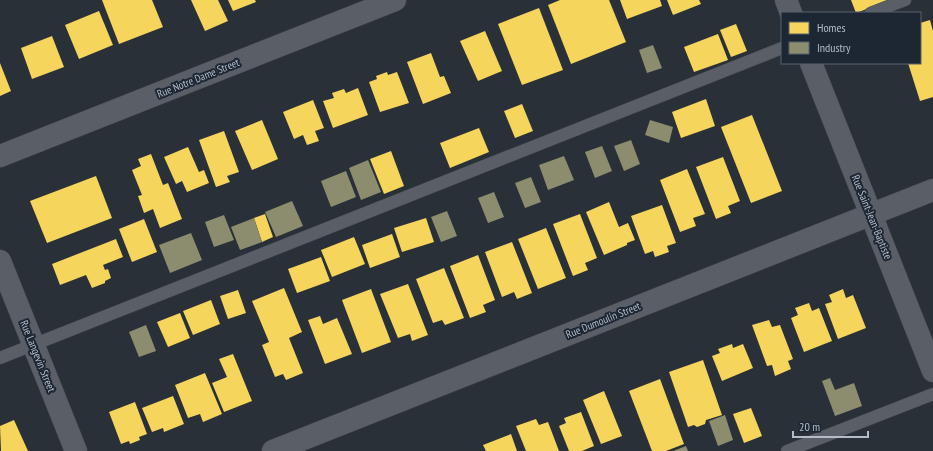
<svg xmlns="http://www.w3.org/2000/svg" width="933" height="451" font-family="'PT Sans Narrow',sans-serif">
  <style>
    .homes { fill: #f6d55c }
    .industry { fill: #8c8c6e }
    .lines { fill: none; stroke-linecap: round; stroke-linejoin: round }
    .lane-casing { stroke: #484c53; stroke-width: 13 }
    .street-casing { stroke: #484c53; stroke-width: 23 }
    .lane { stroke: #5a5e66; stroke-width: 12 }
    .street { stroke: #5a5e66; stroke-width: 22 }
    .labels { text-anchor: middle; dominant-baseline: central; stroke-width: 4; stroke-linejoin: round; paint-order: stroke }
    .street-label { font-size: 11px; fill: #b4bcc9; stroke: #1d2633 }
  </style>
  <rect width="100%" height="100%" fill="#2a3038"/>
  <g class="homes">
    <polygon points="102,0 152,0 163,27 119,44"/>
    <polygon points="191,0 218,0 228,21 205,31"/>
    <polygon points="228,0 255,0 256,2 233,11"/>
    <polygon points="560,0 609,0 626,42 571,64 548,5"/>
    <polygon points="620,0 660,0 662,6 627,19"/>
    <polygon points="667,0 699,0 701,4 673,15"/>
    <polygon points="851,0 891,0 856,13"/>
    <polygon points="539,8 563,70 522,85 498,24"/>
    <polygon points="99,11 113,45 79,59 65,25"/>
    <polygon points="930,20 933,31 933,97 920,101 908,63 920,63 920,23"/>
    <polygon points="736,24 747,51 731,57 720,30"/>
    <polygon points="485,31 502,71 478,81 460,41"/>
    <polygon points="718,34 728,60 694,72 684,47"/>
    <polygon points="52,36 64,67 32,79 21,48"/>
    <polygon points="431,53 440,77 444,76 451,93 423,104 407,62"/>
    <polygon points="0,63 11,91 0,96"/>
    <polygon points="387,72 388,75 397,72 409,103 380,112 369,82 377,79 376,76"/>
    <polygon points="358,88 368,115 333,128 323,101 334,98 332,93 344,89 346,93"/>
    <polygon points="706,99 715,126 681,138 672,112"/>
    <polygon points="313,100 324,128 315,131 319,141 307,145 303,135 294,139 283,112"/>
    <polygon points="522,104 533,131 515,138 504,111"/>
    <polygon points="752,115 782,191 751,203 721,127"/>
    <polygon points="262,120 278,159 252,170 235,131"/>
    <polygon points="479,128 489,152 450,168 440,143"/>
    <polygon points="224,131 239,172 227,176 230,182 216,187 199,140"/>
    <polygon points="188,147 199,172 204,170 209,183 187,192 182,181 176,184 164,157"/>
    <polygon points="391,151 404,186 384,194 370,159"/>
    <polygon points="151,154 163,185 168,183 182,219 160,228 153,209 144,213 138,196 142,195 132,170 141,166 138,159"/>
    <polygon points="723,157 740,201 728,206 731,213 716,219 696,167"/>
    <polygon points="687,169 705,214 693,218 696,226 680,232 660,180"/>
    <polygon points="96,176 112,218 47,243 30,201"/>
    <polygon points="609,202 619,227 628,223 635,240 627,243 627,245 604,255 586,212"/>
    <polygon points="662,205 676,243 667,246 669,252 655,257 653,251 645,254 631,216"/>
    <polygon points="265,214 273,237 262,242 254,218"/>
    <polygon points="580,214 597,258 585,263 588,270 573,276 553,224"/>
    <polygon points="426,218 434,242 402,252 394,228"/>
    <polygon points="144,219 157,252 132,262 119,229"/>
    <polygon points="546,228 566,278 538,289 518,239"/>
    <polygon points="392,234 400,257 370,268 362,245"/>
    <polygon points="354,237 365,264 332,277 321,250"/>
    <polygon points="116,239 123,257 103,265 105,270 108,269 111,278 105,281 105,283 92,288 86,275 60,285 52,264"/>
    <polygon points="512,242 532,293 517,299 514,292 502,297 485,252"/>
    <polygon points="478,255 495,300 483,305 486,312 470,318 450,266"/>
    <polygon points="321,257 330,281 297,293 288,269"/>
    <polygon points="444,268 464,318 445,325 442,320 433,323 416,279"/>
    <polygon points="408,284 428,335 412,341 410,334 398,338 380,294"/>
    <polygon points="284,288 302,332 289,338 303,373 286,380 283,374 275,377 262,345 269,342 252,301"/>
    <polygon points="371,289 391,342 362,353 342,300"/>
    <polygon points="843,289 846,298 853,295 866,328 838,339 825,304 832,302 829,295"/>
    <polygon points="238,290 246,313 228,319 220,296"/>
    <polygon points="211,300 220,324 193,335 183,311"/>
    <polygon points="809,303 812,311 819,308 832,341 804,352 791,318 798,315 795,308"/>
    <polygon points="180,313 190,338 168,347 157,322"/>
    <polygon points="320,316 323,324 337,318 352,354 325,364 308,320"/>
    <polygon points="769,320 772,327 780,325 793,359 788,361 791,369 775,376 772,365 767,366 752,325"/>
    <polygon points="732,344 733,348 743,344 753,368 722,381 712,356 720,353 718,349"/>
    <polygon points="233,354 252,401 224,412 212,383 227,377 219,359"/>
    <polygon points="703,360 722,415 706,420 705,424 697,427 694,425 688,427 669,372"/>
    <polygon points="205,373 222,414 203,422 200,414 188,418 175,385"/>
    <polygon points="660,379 684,444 666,451 652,451 629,391"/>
    <polygon points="604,391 622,436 601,444 583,400"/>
    <polygon points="173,396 184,424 164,432 163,428 152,432 142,408"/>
    <polygon points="135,402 147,434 139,437 140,440 130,444 129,441 121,444 109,412"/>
    <polygon points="751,408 762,436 744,443 733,414"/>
    <polygon points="581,412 594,446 582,451 569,451 559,426 566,423 564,418"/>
    <polygon points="536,419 539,425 548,422 559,451 526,451 516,426"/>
    <polygon points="14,420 28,451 1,451 0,426"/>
    <polygon points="511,434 517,451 486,451 483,445"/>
  </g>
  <g class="industry">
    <polygon points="653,45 662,68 647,73 639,50"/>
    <polygon points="650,120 673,127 669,143 645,135"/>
    <polygon points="631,140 640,164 624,171 614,146"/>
    <polygon points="602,146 612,171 595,178 585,152"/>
    <polygon points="564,156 574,180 548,190 539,165"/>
    <polygon points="368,160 381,192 361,200 349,168"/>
    <polygon points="346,171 356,197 331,207 321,181"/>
    <polygon points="531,177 541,202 525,208 515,183"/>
    <polygon points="494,192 504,217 488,223 478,198"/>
    <polygon points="292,201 303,226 276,237 265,212"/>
    <polygon points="447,211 457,236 441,242 431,217"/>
    <polygon points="224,215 234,240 214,247 205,222"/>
    <polygon points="254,218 262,242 240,250 231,227"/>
    <polygon points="191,233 202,260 170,273 159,245"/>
    <polygon points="146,325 156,351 139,357 129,332"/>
    <polygon points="830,378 835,390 854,383 862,406 835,416 822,381"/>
    <polygon points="725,415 733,440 718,446 709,421"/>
    <polygon points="686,446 688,451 673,451"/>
  </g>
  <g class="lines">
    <g class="lane-casing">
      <g id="lane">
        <polyline points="871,13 905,0"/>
        <polyline points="0,358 782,48"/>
        <polyline points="787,451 933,394"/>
      </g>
    </g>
    <g class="street-casing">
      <g id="street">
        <polyline points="786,0 791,13"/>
        <polyline points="811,63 933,371"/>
        <polyline points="0,156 395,0"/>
        <polyline points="0,261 76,451"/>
        <polyline points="273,451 933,190"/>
      </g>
    </g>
    <use href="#lane" class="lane"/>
    <use href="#street" class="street"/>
  </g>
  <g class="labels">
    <g class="street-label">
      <text transform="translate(198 78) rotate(-22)">Rue Notre Dame Street</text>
      <text transform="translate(872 217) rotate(68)">Rue Saint-Jean-Baptiste</text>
      <text transform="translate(603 320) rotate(-22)">Rue Dumoulin Street</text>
      <text transform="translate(38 356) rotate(68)">Rue Langevin Street</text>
    </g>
  </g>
  <rect x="781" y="12" width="140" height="52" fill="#1d2633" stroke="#59626f"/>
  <rect x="789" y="22" width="20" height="12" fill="#f6d55c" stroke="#59626f"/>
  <text x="817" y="32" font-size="12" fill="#b4bcc9">Homes</text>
  <rect x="789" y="42" width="20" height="12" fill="#8c8c6e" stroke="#59626f"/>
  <text x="817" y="52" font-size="12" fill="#b4bcc9">Industry</text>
  <path d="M793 431v6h75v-6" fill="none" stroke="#b4bcc9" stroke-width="2"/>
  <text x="799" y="431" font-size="12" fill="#b4bcc9" stroke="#1d2633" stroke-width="3" paint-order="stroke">20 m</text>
</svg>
